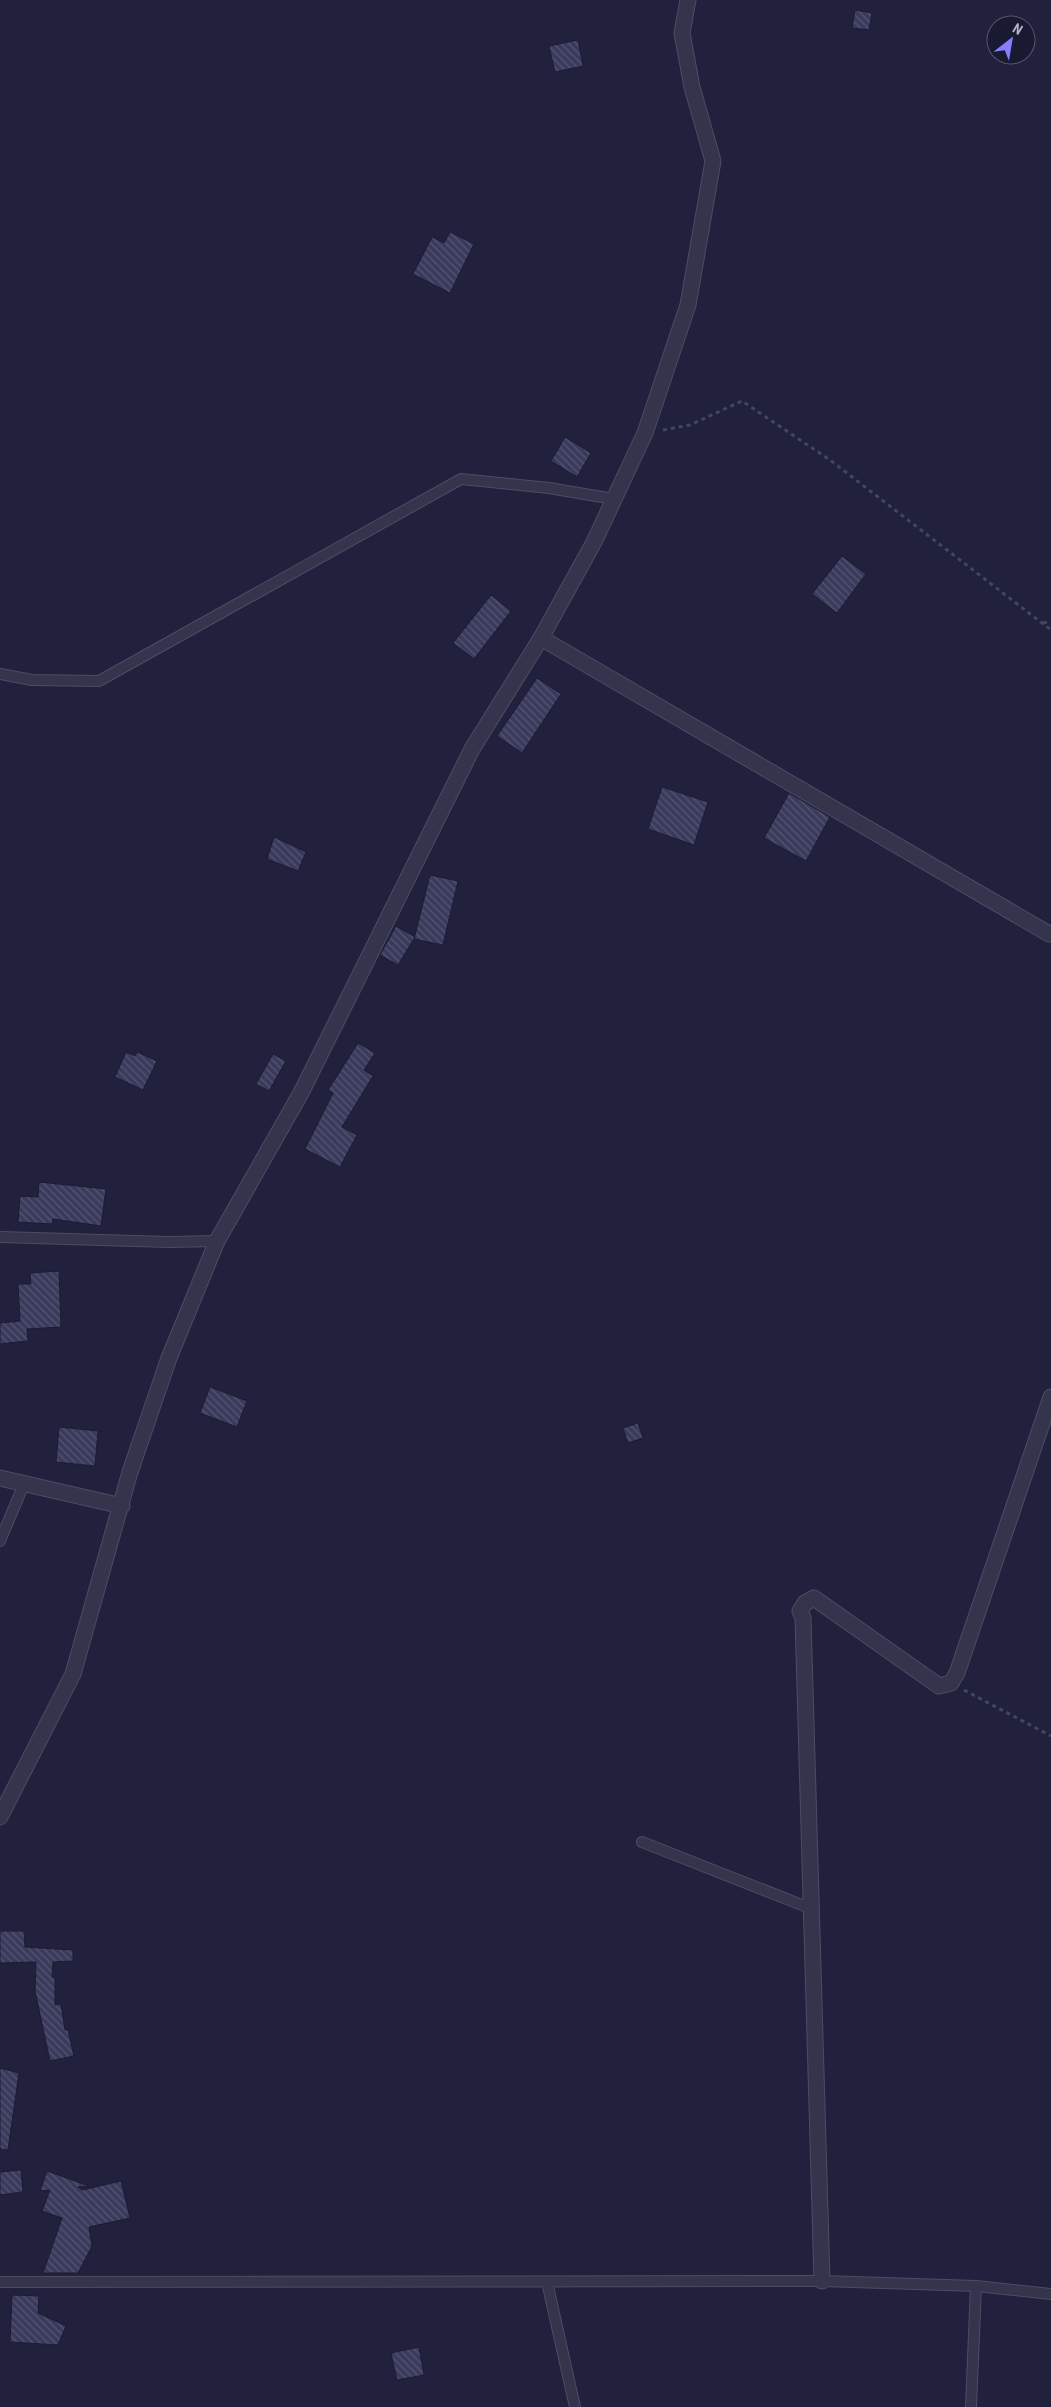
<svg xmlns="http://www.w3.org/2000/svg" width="1051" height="2407" font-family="'Roboto Condensed',sans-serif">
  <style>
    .building { fill: url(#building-back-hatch); stroke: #1c1b34 }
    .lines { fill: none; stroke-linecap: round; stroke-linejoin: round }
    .lane-casing { stroke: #4d4c65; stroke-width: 12 }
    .street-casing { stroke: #4d4c65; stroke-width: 17 }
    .path { stroke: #3d4a58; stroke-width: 3; stroke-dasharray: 4 4; stroke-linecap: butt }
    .lane { stroke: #35344d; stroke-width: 10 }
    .street { stroke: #35344d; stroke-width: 15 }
  </style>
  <defs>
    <pattern id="building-back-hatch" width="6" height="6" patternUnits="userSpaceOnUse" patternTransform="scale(1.25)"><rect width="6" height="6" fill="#3a3a5c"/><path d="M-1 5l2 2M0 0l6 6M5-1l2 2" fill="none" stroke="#545472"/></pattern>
  </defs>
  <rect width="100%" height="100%" fill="#21203d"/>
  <g class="building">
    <polygon points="855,10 872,13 869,30 852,28"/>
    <polygon points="578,40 583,66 555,72 549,46"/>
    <polygon points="450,232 474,244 450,293 413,274 432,237 444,243"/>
    <polygon points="565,437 591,453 577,477 551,461"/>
    <polygon points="842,556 866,574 837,613 812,594"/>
    <polygon points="491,595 511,611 474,659 453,643"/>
    <polygon points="537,678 561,694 522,753 497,736"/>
    <polygon points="662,787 708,802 694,845 648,829"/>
    <polygon points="789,793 830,817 806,861 764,838"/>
    <polygon points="274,837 306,852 298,871 267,859"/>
    <polygon points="430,875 458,881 443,945 414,939"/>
    <polygon points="396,926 415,937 398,965 380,955"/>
    <polygon points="358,1043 375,1053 364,1070 373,1076 342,1127 357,1135 340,1167 305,1149 333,1093 328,1090"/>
    <polygon points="126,1052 135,1056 137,1052 157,1061 143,1090 115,1077"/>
    <polygon points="273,1054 286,1061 269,1091 256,1084"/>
    <polygon points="39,1182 106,1189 101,1226 53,1219 52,1224 18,1222 20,1196 38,1197"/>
    <polygon points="59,1271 61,1327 27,1329 28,1341 0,1344 0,1323 20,1321 18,1284 31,1284 30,1273"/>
    <polygon points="210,1387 247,1401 237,1427 200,1413"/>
    <polygon points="638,1423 643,1438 628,1443 623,1428"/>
    <polygon points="59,1427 98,1431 95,1466 56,1462"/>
    <polygon points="0,1931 24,1931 25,1947 73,1950 73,1961 53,1962 52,1977 55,1977 55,2005 61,2004 65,2030 68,2030 74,2056 50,2061 35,1991 36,1962 0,1963"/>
    <polygon points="0,2068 19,2073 8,2150 0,2149"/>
    <polygon points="21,2170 23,2192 0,2195 0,2172"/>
    <polygon points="47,2171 89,2186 78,2187 82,2190 121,2181 130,2218 89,2227 92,2246 78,2273 43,2273 62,2218 42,2211 50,2190 40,2191"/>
    <polygon points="12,2295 39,2296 38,2313 66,2326 58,2345 10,2342"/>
    <polygon points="419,2347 424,2375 397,2380 391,2353"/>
  </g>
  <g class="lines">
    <g class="lane-casing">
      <g id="lane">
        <polyline points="0,674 32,680 99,681 461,479 549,488 614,499"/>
        <polyline points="0,1237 169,1242 217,1241"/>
        <polyline points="0,1541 24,1484"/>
        <polyline points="642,1842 812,1909"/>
        <polyline points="0,2282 822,2281 976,2286 1051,2294"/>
        <polyline points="547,2282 575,2407"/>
        <polyline points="971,2407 976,2286"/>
      </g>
    </g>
    <g class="street-casing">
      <g id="street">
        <polyline points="541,638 1049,934"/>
        <polyline points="0,1478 122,1506"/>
        <polyline points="0,1817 73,1674 130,1472 169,1358 217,1241 302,1091 472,749 541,638 594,542 645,433 688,305 713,161 692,87 682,33 688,0"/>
        <polyline points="822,2281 803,1618 800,1611 805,1603 814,1598 939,1686 951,1683 957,1673 1051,1397"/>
      </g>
    </g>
    <g class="path">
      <polyline points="663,430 690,425 742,401 830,460 1051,630"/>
      <polyline points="1043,623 1051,621"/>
      <polyline points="964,1690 1051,1736"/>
    </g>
    <use href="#lane" class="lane"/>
    <use href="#street" class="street"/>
  </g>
  <g transform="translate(1011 40) rotate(31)"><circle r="24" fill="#1a1932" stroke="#56556e"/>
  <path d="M0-4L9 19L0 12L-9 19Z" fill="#867eff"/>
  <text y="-8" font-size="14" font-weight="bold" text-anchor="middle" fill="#b1afc9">N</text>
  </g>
</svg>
